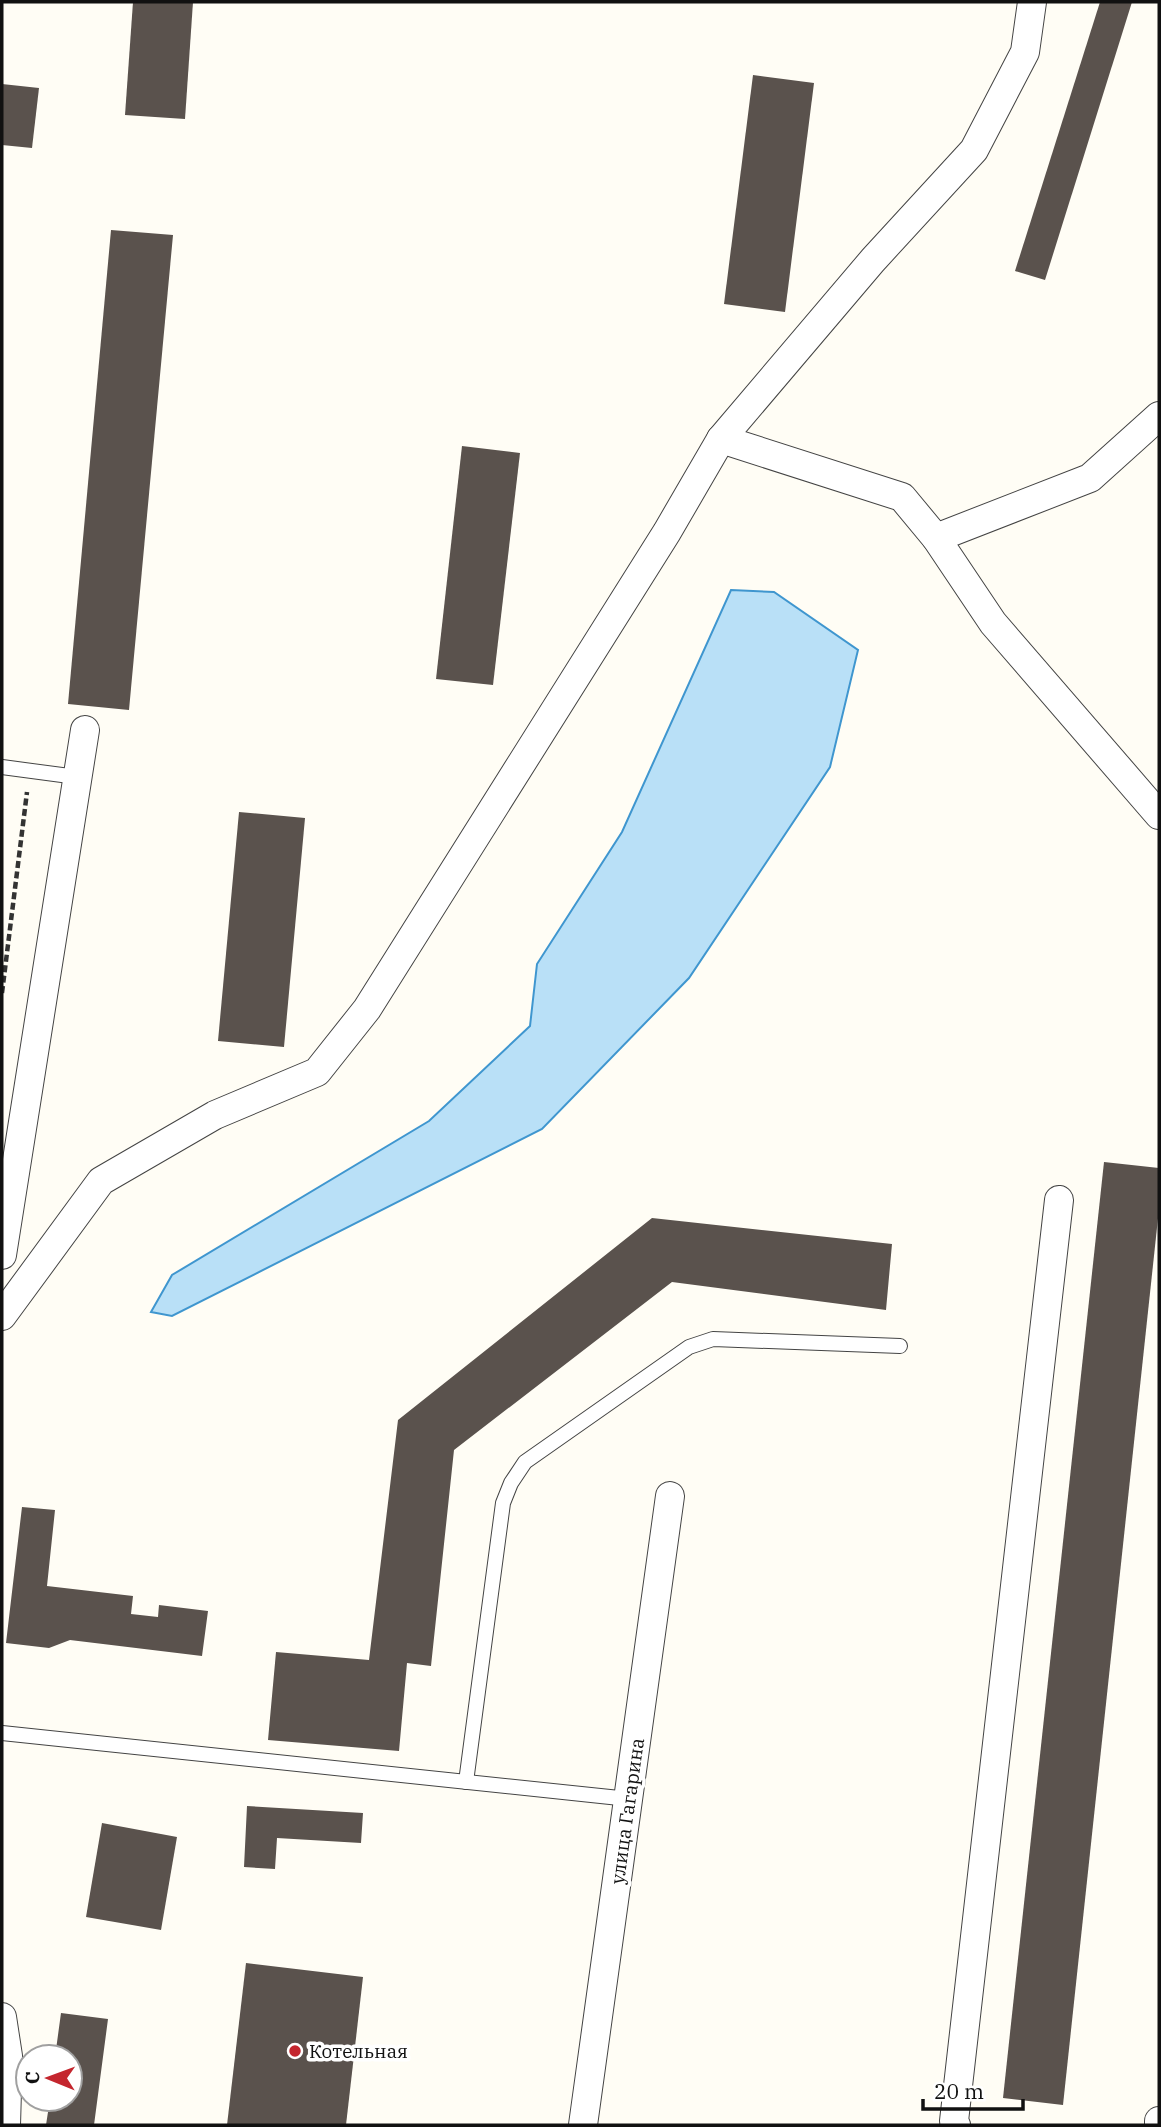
<svg xmlns="http://www.w3.org/2000/svg" width="1161" height="2127" font-family="'IBM Plex Serif',serif">
  <style>
    .water { fill: #b9e0f7; stroke: #3f96cf; stroke-width: 2 }
    .building { fill: #5a524d }
    .lines { fill: none; stroke-linecap: round; stroke-linejoin: round }
    .lane-casing { stroke: #444; stroke-width: 16 }
    .street-casing { stroke: #444; stroke-width: 30 }
    .path { stroke: #333; stroke-width: 4.5; stroke-dasharray: 7 3.5; stroke-linecap: butt }
    .lane { stroke: #fff; stroke-width: 14 }
    .street { stroke: #fff; stroke-width: 28 }
    .poi-dot { fill: #c4262e; stroke: #fff; stroke-width: 2.5 }
    .labels { text-anchor: middle; dominant-baseline: central; stroke-width: 7; stroke-linejoin: round; paint-order: stroke }
    .street-label { font-size: 19px; fill: #111; stroke: #fff }
    .poi-label { font-size: 19px; fill: #111; stroke: #fff; text-anchor: start }
  </style>
  <rect width="100%" height="100%" fill="#fffdf5"/>
  <polygon class="water" points="731,590 774,592 858,650 830,767 689,978 542,1129 172,1316 151,1312 172,1275 429,1121 530,1026 537,964 622,832"/>
  <g class="building">
    <polygon points="133,2 193,2 185,119 125,115"/>
    <polygon points="1100,2 1132,2 1045,280 1015,271"/>
    <polygon points="753,75 814,83 785,312 724,304"/>
    <polygon points="2,84 39,88 32,148 2,145"/>
    <polygon points="111,230 173,235 129,710 68,704"/>
    <polygon points="462,446 520,453 493,685 436,679"/>
    <polygon points="239,812 305,818 284,1047 218,1041"/>
    <polygon points="1104,1162 1159,1168 1159,1209 1063,2105 1003,2098"/>
    <polygon points="652,1218 892,1244 886,1310 672,1282 454,1450 431,1666 407,1663 399,1751 268,1740 276,1652 369,1660 398,1420"/>
    <polygon points="22,1507 55,1510 47,1586 133,1596 131,1614 158,1617 159,1605 208,1611 202,1656 70,1640 49,1648 6,1643"/>
    <polygon points="247,1806 363,1813 361,1843 277,1838 275,1869 244,1867"/>
    <polygon points="102,1823 177,1837 161,1930 86,1917"/>
    <polygon points="246,1963 363,1977 346,2125 227,2125"/>
    <polygon points="61,2013 108,2019 94,2125 46,2125 50,2099 70,2099 70,2057 55,2057"/>
  </g>
  <g class="lines">
    <g class="lane-casing">
      <g id="lane">
        <polyline points="2,767 77,777"/>
        <polyline points="2,1733 629,1799"/>
        <polyline points="466,1782 503,1503 511,1483 525,1462 689,1347 713,1339 900,1346"/>
      </g>
    </g>
    <g class="street-casing">
      <g id="street">
        <polyline points="721,439 902,497 936,538 1090,478 1159,416"/>
        <polyline points="936,538 993,623 1159,815"/>
        <polyline points="2,1255 85,730"/>
        <polyline points="2,1316 101,1181 215,1115 317,1072 367,1009 667,532 721,439 873,260 974,150 1025,52 1032,2"/>
        <polyline points="2,2017 8,2056 6,2125"/>
        <polyline points="583,2125 670,1496"/>
        <polyline points="956,2125 954,2121 1059,1200"/>
        <polyline points="1159,2125 1159,2121"/>
      </g>
    </g>
    <polyline class="path" points="2,993 27,792"/>
    <use href="#lane" class="lane"/>
    <use href="#street" class="street"/>
  </g>
  <circle class="poi-dot" cx="295" cy="2051" r="7"/>
  <g class="labels">
    <g class="street-label">
      <text transform="translate(627 1811) rotate(-82)">улица Гагарина</text>
    </g>
    <g class="poi-label">
      <text x="309" y="2051">Котельная</text>
    </g>
  </g>
  <rect width="1161" height="2127" fill="none" stroke="#111111" stroke-width="7"/>
  <g transform="translate(49 2078) rotate(271)"><circle r="33" fill="#ffffff" stroke="#a0a0a0" stroke-width="2"/>
  <path d="M0-5L12 26L0 18L-12 26Z" fill="#c4262e"/>
  <text y="-10" font-size="19" font-weight="bold" text-anchor="middle" fill="#111111">С</text>
  </g>
  <path d="M923 2099v10h100v-10" fill="none" stroke="#111111" stroke-width="3.5"/>
  <text x="934" y="2099" font-size="21" fill="#111111" stroke="#ffffff" stroke-width="5" paint-order="stroke">20 m</text>
</svg>
